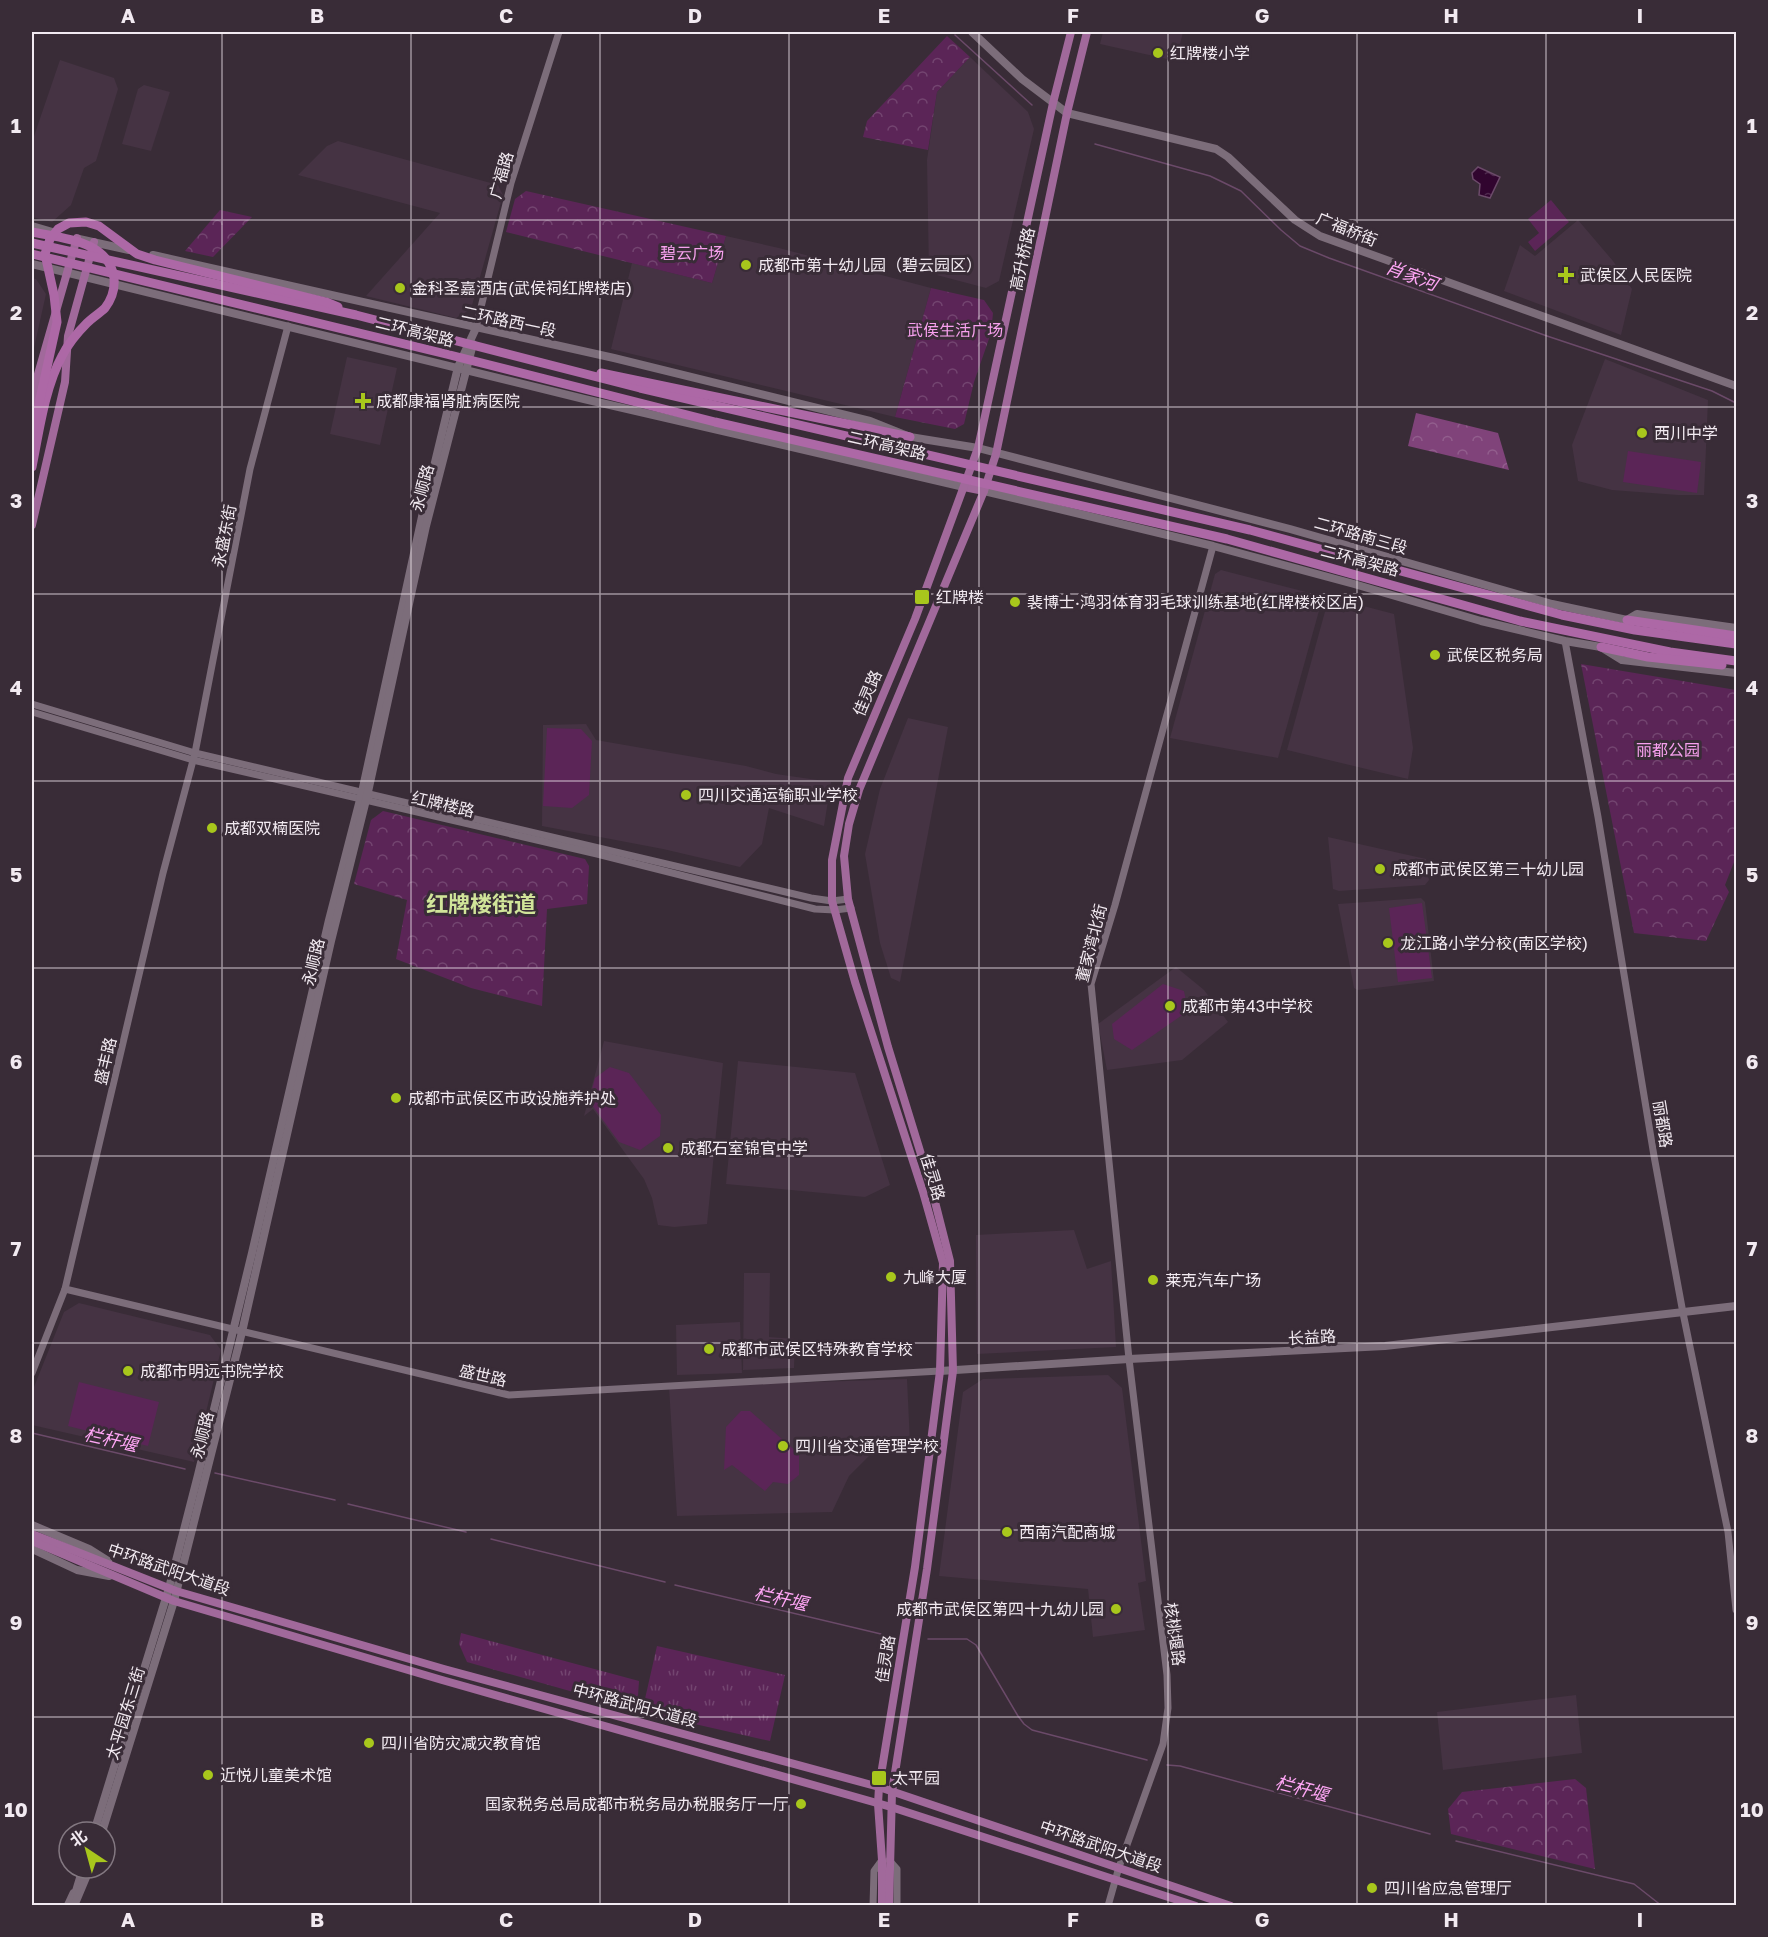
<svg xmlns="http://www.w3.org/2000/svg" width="1768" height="1937" font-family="'Golos Text','Noto Sans SC',sans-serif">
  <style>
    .built { fill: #453343 }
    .grass { fill: url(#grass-tufts) }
    .forest { fill: url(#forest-crowns) }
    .park { fill: url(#park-crowns) }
    .garden { fill: #5b2557 }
    .water { fill: url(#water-ripples); stroke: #6b4a69; stroke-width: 1.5 }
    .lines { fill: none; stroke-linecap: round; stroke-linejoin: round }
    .stream { stroke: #6b4a69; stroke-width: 1.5 }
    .tertiary { stroke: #7c6d7a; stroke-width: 7 }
    .secondary { stroke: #7c6d7a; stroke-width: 8 }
    .primary { stroke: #a1699b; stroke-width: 8 }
    .trunk { stroke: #ad68a6; stroke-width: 9 }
    .grid { fill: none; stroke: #f2eaf1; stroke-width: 1.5; stroke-opacity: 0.55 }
    .poi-dot { fill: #a8c71c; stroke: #392c37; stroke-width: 2 }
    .labels { text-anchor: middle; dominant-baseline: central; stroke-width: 6; stroke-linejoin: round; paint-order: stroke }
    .poi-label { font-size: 16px; fill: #f2eaf1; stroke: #392c37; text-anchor: start }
    .street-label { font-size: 16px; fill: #f2eaf1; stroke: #392c37 }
    .park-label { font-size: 16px; fill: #f7a0ee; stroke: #392c37 }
    .water-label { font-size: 18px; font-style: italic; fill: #fda5f4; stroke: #392c37 }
    .district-label { font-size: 22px; font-weight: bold; fill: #d1e59a; stroke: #392c37 }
    .neatline { fill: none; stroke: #f2eaf1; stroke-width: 2 }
    .grid-label { font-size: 20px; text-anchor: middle; font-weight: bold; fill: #f2eaf1 }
  </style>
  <defs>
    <pattern id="grass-tufts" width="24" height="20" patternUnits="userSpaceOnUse" patternTransform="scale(1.5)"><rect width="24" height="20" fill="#5b2557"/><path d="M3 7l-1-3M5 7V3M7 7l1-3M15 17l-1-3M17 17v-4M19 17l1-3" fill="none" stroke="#734570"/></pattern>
    <pattern id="forest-crowns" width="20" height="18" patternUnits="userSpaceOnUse" patternTransform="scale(1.5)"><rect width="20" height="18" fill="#80437a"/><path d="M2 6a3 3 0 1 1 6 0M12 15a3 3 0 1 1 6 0" fill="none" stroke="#925e8d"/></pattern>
    <pattern id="park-crowns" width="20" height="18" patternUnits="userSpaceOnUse" patternTransform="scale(1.5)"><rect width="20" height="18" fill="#5b2557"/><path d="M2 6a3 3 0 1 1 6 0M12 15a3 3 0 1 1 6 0" fill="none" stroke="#734570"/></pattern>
    <pattern id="water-ripples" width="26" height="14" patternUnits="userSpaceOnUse" patternTransform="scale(1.5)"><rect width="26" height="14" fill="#31052f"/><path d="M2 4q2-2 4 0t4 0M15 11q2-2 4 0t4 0" fill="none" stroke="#4f2a4e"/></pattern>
  </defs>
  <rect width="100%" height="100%" fill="#392c37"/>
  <g class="built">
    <polygon points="1103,32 1183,32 1176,61 1100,44"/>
    <polygon points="970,57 1028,112 1034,129 999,281 986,288 929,273 927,160 937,92"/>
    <polygon points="60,60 114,78 118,89 96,161 84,168 71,205 52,222 32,217 32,142"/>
    <polygon points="144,85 170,92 151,151 122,144 138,89"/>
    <polygon points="338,141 498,185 503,195 471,309 456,318 366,296 440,213 298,175 327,146"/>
    <polygon points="1578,220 1613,261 1632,289 1621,335 1504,291 1520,245 1535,256"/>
    <polygon points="726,236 779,248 931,288 895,417 611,349 632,263 712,283"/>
    <polygon points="32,278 36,279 46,294 32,357"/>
    <polygon points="347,357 397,368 380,445 330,434"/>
    <polygon points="1605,359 1708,400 1704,495 1678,495 1612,490 1578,481 1572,445"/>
    <polygon points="1221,570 1318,595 1322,600 1278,758 1170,738 1215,574"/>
    <polygon points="1329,597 1394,614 1413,748 1408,779 1287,750"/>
    <polygon points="908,718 948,727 900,982 891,978 880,943 865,854 880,789"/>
    <polygon points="586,724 596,740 746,766 776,774 831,782 824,826 769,808 762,844 740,867 663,849 542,826 543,725"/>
    <polygon points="1328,837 1426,859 1429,880 1425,885 1339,891 1333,889"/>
    <polygon points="1421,898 1425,902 1434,981 1358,990 1354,988 1338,904"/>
    <polygon points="1176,967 1204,990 1228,1022 1182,1060 1107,1070 1098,1024"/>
    <polygon points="604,1041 723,1063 707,1224 674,1227 658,1225 652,1198 644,1179 593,1109 584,1116"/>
    <polygon points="738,1061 855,1073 890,1185 865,1197 726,1184"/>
    <polygon points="1074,1230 1087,1269 1111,1261 1116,1347 977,1354 976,1235"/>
    <polygon points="744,1273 770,1273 769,1337 795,1339 794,1368 743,1370"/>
    <polygon points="79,1303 210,1335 221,1350 194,1462 32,1425 32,1392 64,1312"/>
    <polygon points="740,1322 742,1373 677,1375 676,1325"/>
    <polygon points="1108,1375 1122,1388 1146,1581 1138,1583 1145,1630 1093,1637 1088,1589 939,1576 963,1392 983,1379"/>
    <polygon points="907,1379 910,1443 876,1449 849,1476 832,1512 677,1516 669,1387"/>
    <polygon points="1576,1695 1582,1753 1443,1770 1437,1712"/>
  </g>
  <g class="grass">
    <polygon points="461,1633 639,1681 637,1710 467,1662 459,1644"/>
    <polygon points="657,1646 785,1675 770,1741 642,1712"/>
  </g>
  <polygon class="forest" points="1416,413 1498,433 1509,470 1408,446"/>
  <g class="park">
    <polygon points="947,36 970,57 937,92 928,150 863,137 867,121"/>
    <polygon points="526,191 726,236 712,283 506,232 515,199"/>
    <polygon points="220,210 252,217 213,257 185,251"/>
    <polygon points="931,288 984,300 993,313 991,333 974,382 964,424 955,429 895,417"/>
    <polygon points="1581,664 1736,690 1736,857 1725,885 1729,892 1706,941 1634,933"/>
    <polygon points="383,811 585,859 589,866 587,904 547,909 542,1006 471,988 396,959 407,900 354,884 371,820"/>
    <polygon points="1575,1779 1586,1788 1595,1869 1451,1834 1448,1809 1462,1792"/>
  </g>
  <g class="garden">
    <polygon points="1551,200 1569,222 1535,251 1528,242 1539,233 1528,219"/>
    <polygon points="1628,451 1701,462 1697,493 1623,482"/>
    <polygon points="547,728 581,729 592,741 589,795 572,808 543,806"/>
    <polygon points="1422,903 1432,978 1398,982 1389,908"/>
    <polygon points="1163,984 1184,991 1188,1011 1132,1050 1114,1039 1112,1024"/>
    <polygon points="610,1067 629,1073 661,1115 660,1136 640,1150 619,1142 589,1101 595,1078"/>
    <polygon points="79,1382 159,1402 148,1446 68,1426"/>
    <polygon points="741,1411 750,1411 799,1454 799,1475 788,1484 773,1482 765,1491 732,1465 724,1470 726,1427"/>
  </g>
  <polygon class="water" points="1478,167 1500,177 1490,198 1479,195 1480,184 1473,179 1472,173"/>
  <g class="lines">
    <g class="stream">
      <polyline points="955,35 1032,105"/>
      <polyline points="1095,144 1210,176 1241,191 1281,230 1300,246 1329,258 1547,336 1712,391 1736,403"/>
      <polyline points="32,1433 185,1469"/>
      <polyline points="215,1473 335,1500"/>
      <polyline points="348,1504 466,1532"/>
      <polyline points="491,1539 665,1582"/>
      <polyline points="675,1585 881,1634"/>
      <polyline points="928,1639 967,1639 976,1645 1018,1716 1024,1724 1032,1730 1147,1760"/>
      <polyline points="1167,1765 1180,1766 1430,1834"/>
      <polyline points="1456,1841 1634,1884 1662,1906"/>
    </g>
    <g class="tertiary">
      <polyline points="476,328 511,183 559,32"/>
      <polyline points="1565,641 1598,817 1654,1156 1683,1313 1728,1532 1736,1610"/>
      <polyline points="32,704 195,753 811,898 832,901 848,899"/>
      <polyline points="32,712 193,760 597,854 815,909 835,910 851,908"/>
      <polyline points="65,1289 509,1395 940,1371"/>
      <polyline points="32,1373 65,1289 163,873 195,753 250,469 288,326"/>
      <polyline points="889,1860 897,1869 897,1906"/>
      <polyline points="67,1906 73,1893"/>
      <polyline points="873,1906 874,1871 882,1860"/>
      <polyline points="1108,1906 1119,1867 1163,1744 1168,1708 1167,1675 1129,1359 1091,984 1115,905 1213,546"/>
    </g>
    <g class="secondary">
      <polyline points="972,32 1022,79 1067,113 1216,149 1228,157 1295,220 1320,236 1736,386"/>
      <polyline points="32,226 56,233"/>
      <polyline points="79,239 129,250"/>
      <polyline points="153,255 614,358 870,421 910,437 978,448 1290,529 1552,604 1627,620 1637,614 1736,628"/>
      <polyline points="32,264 584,399 964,487"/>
      <polyline points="984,491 1213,546 1354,584 1481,621 1565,641 1601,647 1622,660 1736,673"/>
      <polyline points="940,1371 1129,1359 1385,1346 1736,1306"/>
      <polyline points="32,1525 89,1549 108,1561"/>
      <polyline points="32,1549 77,1570 109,1576"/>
      <polyline points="94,1832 169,1588 198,1475 252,1253 329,920 362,792 423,512 458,367 476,328"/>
      <polyline points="102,1832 174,1601 242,1332 331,941 368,792 426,526 473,344"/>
      <polyline points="73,1901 83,1868"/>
      <polyline points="74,1906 90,1868"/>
    </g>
    <g class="primary">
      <polyline points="32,405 36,381 77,238"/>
      <polyline points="964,487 984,491"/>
      <polyline points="32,525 65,382 68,336 94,242"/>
      <polyline points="32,1534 176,1591 444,1669 879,1787 1231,1906"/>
      <polyline points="32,1541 174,1601 442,1680 891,1807 1196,1906"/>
      <polyline points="882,1906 882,1860 878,1804 879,1787 915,1567 940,1371 943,1263 923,1192 855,982 832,901 832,860 848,778 915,619 978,448 1053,103 1071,32"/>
      <polyline points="889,1906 892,1792 927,1569 953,1371 950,1261 932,1190 888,1047 848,899 844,856 849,824 859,790 984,491 996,454 1067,113 1087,32"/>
    </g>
    <g class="trunk">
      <path d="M32 232C61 238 109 240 114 278 115 289 112 299 105 308 100 313 93 317 87 323 78 332 68 344 62 356 45 387 39 432 32 467"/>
      <polyline points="32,243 356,315 640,388 1250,530 1562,615 1635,630 1736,644"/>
      <polyline points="32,254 446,354 715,422 1227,539 1520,621 1670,652 1736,661"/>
      <polyline points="601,373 910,437"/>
      <polyline points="32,435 57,322 54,295 45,254 50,239 58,229 69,223 86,222 99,226 137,254 155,260 326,302 338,307"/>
      <polyline points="1627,620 1736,636"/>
      <polyline points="1601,647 1648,657 1722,665"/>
    </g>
  </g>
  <path class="grid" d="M222 32V1906M411 32V1906M600 32V1906M789 32V1906M979 32V1906M1168 32V1906M1357 32V1906M1546 32V1906M32 220H1736M32 407H1736M32 594H1736M32 781H1736M32 968H1736M32 1156H1736M32 1343H1736M32 1530H1736M32 1717H1736"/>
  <g class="poi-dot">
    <circle cx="1158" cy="53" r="6"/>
    <circle cx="746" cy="265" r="6"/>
    <path d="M1563 266h6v6h6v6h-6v6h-6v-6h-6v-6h6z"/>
    <circle cx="400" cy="288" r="6"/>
    <path d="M360 392h6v6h6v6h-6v6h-6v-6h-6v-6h6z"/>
    <circle cx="1642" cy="433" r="6"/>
    <rect x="914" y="589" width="16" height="16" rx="3"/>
    <circle cx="1015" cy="602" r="6"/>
    <circle cx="1435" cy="655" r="6"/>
    <circle cx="686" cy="795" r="6"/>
    <circle cx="212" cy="828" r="6"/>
    <circle cx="1380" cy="869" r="6"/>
    <circle cx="1388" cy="943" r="6"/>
    <circle cx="1170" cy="1006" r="6"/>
    <circle cx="396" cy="1098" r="6"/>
    <circle cx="668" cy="1148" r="6"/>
    <circle cx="891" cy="1277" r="6"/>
    <circle cx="1153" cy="1280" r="6"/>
    <circle cx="709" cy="1349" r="6"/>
    <circle cx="128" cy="1371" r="6"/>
    <circle cx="783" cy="1446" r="6"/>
    <circle cx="1007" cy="1532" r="6"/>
    <circle cx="1116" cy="1609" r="6"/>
    <circle cx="369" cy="1743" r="6"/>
    <circle cx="208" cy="1775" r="6"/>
    <rect x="871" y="1770" width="16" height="16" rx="3"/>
    <circle cx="801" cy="1804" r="6"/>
    <circle cx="1372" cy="1888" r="6"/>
  </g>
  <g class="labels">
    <g class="poi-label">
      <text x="1170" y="53">红牌楼小学</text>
      <text x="758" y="265">成都市第十幼儿园（碧云园区）</text>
      <text x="1580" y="275">武侯区人民医院</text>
      <text x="412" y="288">金科圣嘉酒店(武侯祠红牌楼店)</text>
      <text x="376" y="401">成都康福肾脏病医院</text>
      <text x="1654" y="433">西川中学</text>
      <text x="936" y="597">红牌楼</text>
      <text x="1027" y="602">裴博士·鸿羽体育羽毛球训练基地(红牌楼校区店)</text>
      <text x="1447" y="655">武侯区税务局</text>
      <text x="698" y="795">四川交通运输职业学校</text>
      <text x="224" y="828">成都双楠医院</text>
      <text x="1392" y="869">成都市武侯区第三十幼儿园</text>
      <text x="1400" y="943">龙江路小学分校(南区学校)</text>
      <text x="1182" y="1006">成都市第43中学校</text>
      <text x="408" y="1098">成都市武侯区市政设施养护处</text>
      <text x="680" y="1148">成都石室锦官中学</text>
      <text x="903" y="1277">九峰大厦</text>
      <text x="1165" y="1280">莱克汽车广场</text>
      <text x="721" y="1349">成都市武侯区特殊教育学校</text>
      <text x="140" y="1371">成都市明远书院学校</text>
      <text x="795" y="1446">四川省交通管理学校</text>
      <text x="1019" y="1532">西南汽配商城</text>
      <text x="1104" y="1609" text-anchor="end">成都市武侯区第四十九幼儿园</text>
      <text x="381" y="1743">四川省防灾减灾教育馆</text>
      <text x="220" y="1775">近悦儿童美术馆</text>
      <text x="892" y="1778">太平园</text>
      <text x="789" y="1804" text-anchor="end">国家税务总局成都市税务局办税服务厅一厅</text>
      <text x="1384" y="1888">四川省应急管理厅</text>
    </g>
    <g class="street-label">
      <text transform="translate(501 175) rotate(-74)">广福路</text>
      <text transform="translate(1347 229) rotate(22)">广福桥街</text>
      <text transform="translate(1022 259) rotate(-78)">高升桥路</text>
      <text transform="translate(509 321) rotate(12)">二环路西一段</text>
      <text transform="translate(415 331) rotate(14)">二环高架路</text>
      <text transform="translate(887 445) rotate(13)">二环高架路</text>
      <text transform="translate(422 488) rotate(-75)">永顺路</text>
      <text transform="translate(1361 535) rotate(16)">二环路南三段</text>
      <text transform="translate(224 536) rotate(-79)">永盛东街</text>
      <text transform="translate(1360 560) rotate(15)">二环高架路</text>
      <text transform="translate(867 693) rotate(-67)">佳灵路</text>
      <text transform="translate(443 804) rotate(13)">红牌楼路</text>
      <text transform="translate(1091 943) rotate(-76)">董家湾北街</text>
      <text transform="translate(313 962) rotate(-77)">永顺路</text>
      <text transform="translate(105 1061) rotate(-77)">盛丰路</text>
      <text transform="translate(1663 1124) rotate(81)">丽都路</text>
      <text transform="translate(933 1177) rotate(73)">佳灵路</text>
      <text transform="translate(1312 1337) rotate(-3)">长益路</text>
      <text transform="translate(483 1375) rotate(13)">盛世路</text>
      <text transform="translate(202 1435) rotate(-76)">永顺路</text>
      <text transform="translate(169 1569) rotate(19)">中环路武阳大道段</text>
      <text transform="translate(1175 1634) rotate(82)">核桃堰路</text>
      <text transform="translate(885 1659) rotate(-81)">佳灵路</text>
      <text transform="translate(635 1705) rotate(15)">中环路武阳大道段</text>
      <text transform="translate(125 1713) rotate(-73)">太平园东三街</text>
      <text transform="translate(1101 1846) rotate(19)">中环路武阳大道段</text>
    </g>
    <g class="park-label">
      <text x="692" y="253">碧云广场</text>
      <text x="955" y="330">武侯生活广场</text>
      <text x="1668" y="750">丽都公园</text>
    </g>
    <g class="water-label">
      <text transform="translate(1412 275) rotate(20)">肖家河</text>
      <text transform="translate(111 1439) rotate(13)">栏杆堰</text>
      <text transform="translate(781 1598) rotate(13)">栏杆堰</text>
      <text transform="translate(1302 1788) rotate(15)">栏杆堰</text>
    </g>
    <g class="district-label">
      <text x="481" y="903">红牌楼街道</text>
    </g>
  </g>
  <rect width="1768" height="1937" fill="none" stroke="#392c37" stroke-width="66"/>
  <g transform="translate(87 1850) rotate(324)"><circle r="28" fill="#392c37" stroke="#837881" stroke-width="1.5"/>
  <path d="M0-4.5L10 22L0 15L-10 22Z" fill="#a8c71c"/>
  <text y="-9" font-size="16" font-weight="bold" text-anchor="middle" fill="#f2eaf1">北</text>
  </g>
  <rect x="33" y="33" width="1702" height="1871" class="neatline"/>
  <g class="grid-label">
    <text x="128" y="23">A</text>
    <text x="317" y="23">B</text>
    <text x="506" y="23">C</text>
    <text x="695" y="23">D</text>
    <text x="884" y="23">E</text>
    <text x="1073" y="23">F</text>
    <text x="1262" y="23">G</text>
    <text x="1451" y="23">H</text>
    <text x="1640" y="23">I</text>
    <text x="16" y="133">1</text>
    <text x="1752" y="133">1</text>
    <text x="16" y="320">2</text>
    <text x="1752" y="320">2</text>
    <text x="16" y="508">3</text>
    <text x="1752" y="508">3</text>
    <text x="16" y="695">4</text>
    <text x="1752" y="695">4</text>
    <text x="16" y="882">5</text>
    <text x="1752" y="882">5</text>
    <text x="16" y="1069">6</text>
    <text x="1752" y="1069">6</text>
    <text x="16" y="1256">7</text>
    <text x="1752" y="1256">7</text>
    <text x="16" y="1443">8</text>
    <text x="1752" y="1443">8</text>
    <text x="16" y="1630">9</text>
    <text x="1752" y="1630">9</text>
    <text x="16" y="1817">10</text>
    <text x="1752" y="1817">10</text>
    <text x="128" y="1927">A</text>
    <text x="317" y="1927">B</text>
    <text x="506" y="1927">C</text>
    <text x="695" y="1927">D</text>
    <text x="884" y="1927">E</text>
    <text x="1073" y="1927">F</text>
    <text x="1262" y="1927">G</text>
    <text x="1451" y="1927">H</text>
    <text x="1640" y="1927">I</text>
  </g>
</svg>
